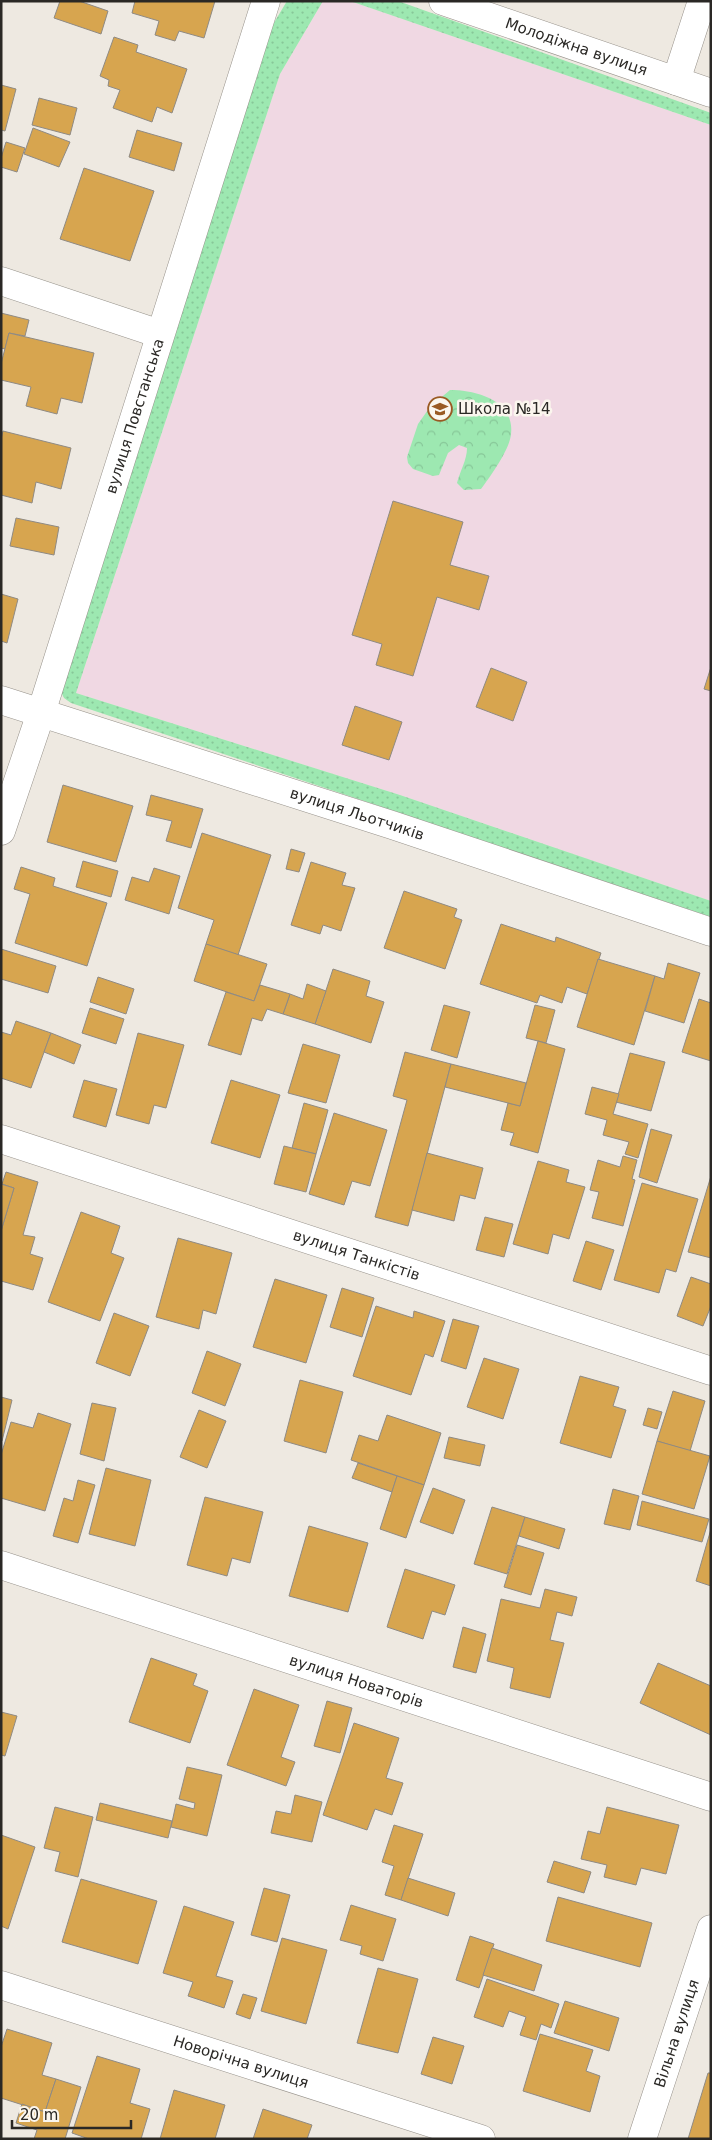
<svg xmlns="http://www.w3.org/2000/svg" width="712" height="2140" font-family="'DejaVu Sans',sans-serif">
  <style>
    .education { fill: #f0d8e3 }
    .grass { fill: url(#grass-dots) }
    .forest { fill: url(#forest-crowns) }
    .building { fill: #d7a54f; stroke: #8f8a83 }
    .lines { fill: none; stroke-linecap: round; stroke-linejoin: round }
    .minor-casing { stroke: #97928b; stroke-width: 29 }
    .minor { stroke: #fff; stroke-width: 28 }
    .labels { text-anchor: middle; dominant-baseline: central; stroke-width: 5; stroke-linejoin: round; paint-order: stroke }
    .street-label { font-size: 15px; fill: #2a2825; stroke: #fbf6ee }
    .poi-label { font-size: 15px; fill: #2a2825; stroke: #fbf6ee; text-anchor: start }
  </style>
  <defs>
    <pattern id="grass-dots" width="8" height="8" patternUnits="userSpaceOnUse" patternTransform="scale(1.25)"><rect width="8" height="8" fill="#9de8b1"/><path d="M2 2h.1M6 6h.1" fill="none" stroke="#87c798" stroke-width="1.8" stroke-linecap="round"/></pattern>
    <pattern id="forest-crowns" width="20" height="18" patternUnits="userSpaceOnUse" patternTransform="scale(1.25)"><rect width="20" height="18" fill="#9de8b1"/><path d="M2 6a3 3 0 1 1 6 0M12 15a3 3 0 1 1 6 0" fill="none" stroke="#87c798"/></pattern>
  </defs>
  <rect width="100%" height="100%" fill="#eee9e1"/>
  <polygon class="education" points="323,1 350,1 711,125 711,901 400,795 76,693 280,74"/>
  <g class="grass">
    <polygon points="287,1 323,1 280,74 76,693 400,795 711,901 711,917 71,703 64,698 61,692 272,26"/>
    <polygon points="350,1 398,1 711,113 711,125"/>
  </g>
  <path class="forest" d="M450 390C475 390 515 400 511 434 510 449 490 477 481 489L464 490 457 483C460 471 467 460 467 448L459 445 448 453 439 475 433 476 413 469 408 463 407 457 418 424 430 407Z"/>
  <g class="building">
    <polygon points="60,1 79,1 108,11 101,34 54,18"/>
    <polygon points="135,1 215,1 204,38 179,31 175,41 155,35 159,21 132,13"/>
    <polygon points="114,37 138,45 136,52 187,69 172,113 157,107 152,122 113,108 120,90 108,86 109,80 100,76"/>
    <polygon points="1,85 16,89 5,131 1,130"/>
    <polygon points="39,98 77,108 70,135 32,125"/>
    <polygon points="33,128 70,142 59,167 24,154"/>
    <polygon points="137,130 182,143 174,171 129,157"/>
    <polygon points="6,142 25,148 17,172 1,167 1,158"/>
    <polygon points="84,168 154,191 130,261 60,239"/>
    <polygon points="1,313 29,320 25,336 9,333 5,349 1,348"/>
    <polygon points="9,333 94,353 82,403 61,398 57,414 26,406 31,387 1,380 1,364"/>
    <polygon points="3,431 71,448 61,489 36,482 32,503 1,495 1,439"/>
    <polygon points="393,501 463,522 450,565 489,576 479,610 437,597 413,676 376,665 382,644 352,635"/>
    <polygon points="16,518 59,527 54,555 10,546"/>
    <polygon points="1,594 18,599 7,643 1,641"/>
    <polygon points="711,667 711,691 704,689"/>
    <polygon points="491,668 527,682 513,721 476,707"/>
    <polygon points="355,706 402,722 389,760 342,745"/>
    <polygon points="63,785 133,806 116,862 47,842"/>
    <polygon points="151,795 203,809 191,848 166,841 172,821 146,815"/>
    <polygon points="202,833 271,855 238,955 206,944 214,920 178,908"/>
    <polygon points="291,849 305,853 299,872 286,869"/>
    <polygon points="83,861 118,871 111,897 76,887"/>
    <polygon points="311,862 346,873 342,885 355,888 341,931 323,925 320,934 291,925"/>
    <polygon points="21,867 55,878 53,886 107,903 87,966 15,943 30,894 14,889"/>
    <polygon points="154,868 180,876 169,914 125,900 132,877 149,882"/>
    <polygon points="404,891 457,909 454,917 462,920 445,969 384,948"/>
    <polygon points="501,924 555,942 556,937 601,953 587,994 567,987 562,1003 540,995 537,1003 480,984"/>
    <polygon points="206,944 267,964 254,1001 194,981"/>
    <polygon points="1,949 56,966 48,993 1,979"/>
    <polygon points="598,959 655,976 634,1045 577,1027"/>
    <polygon points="668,963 700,973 684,1023 645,1011 655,976 664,979"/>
    <polygon points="333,969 370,981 366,996 384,1002 371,1043 315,1024"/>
    <polygon points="98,977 134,989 126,1014 90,1002"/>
    <polygon points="307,984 326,991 315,1024 283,1014 290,994 303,999"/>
    <polygon points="260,985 290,994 283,1014 267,1009 262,1021 252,1018 241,1055 208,1045 226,992 254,1001"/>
    <polygon points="699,999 711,1003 711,1061 682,1052"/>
    <polygon points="444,1005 470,1012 457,1058 431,1050"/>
    <polygon points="535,1005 555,1010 546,1043 526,1038"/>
    <polygon points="90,1008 124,1019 116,1044 82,1033"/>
    <polygon points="16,1021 51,1033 31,1088 1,1078 1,1032 11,1035"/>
    <polygon points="51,1033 81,1045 74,1064 44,1052"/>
    <polygon points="138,1033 184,1045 166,1108 154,1105 149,1124 116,1115"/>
    <polygon points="538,1041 565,1049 538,1153 510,1145 514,1133 501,1130 508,1103 520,1106"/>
    <polygon points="303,1044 340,1055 326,1103 288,1093"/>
    <polygon points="405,1052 451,1064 408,1226 375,1217 407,1100 393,1096"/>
    <polygon points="630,1053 665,1062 651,1111 616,1102"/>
    <polygon points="451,1064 526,1083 520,1106 445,1087"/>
    <polygon points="84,1080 117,1089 106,1127 73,1117"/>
    <polygon points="231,1080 280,1095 260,1158 211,1143"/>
    <polygon points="592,1087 619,1094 613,1114 648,1124 638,1158 625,1154 629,1142 603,1135 607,1120 585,1114"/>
    <polygon points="304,1103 328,1110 316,1154 292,1148"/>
    <polygon points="334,1113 387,1130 370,1186 352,1181 344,1205 309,1194"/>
    <polygon points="651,1129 672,1135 657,1183 639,1177"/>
    <polygon points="284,1146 316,1154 306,1192 274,1184"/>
    <polygon points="427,1153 483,1168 475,1199 460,1195 454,1221 412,1210"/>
    <polygon points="623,1156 637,1160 632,1179 635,1180 623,1226 592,1218 599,1192 590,1190 598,1160 620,1167"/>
    <polygon points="538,1161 569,1170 566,1182 585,1187 569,1239 553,1234 548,1254 513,1244"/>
    <polygon points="6,1172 38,1182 23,1235 35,1237 30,1254 43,1258 33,1290 1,1281 1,1231 14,1188 2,1184"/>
    <polygon points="711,1176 711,1258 688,1252"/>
    <polygon points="642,1183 698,1199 676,1272 666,1269 659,1293 614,1280"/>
    <polygon points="1,1184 14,1188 1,1231"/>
    <polygon points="81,1212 120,1226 111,1253 124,1258 100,1321 48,1302"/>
    <polygon points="485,1217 513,1224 504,1257 476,1250"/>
    <polygon points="178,1238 232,1253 216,1314 203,1310 199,1329 156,1317"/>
    <polygon points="586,1241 614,1250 601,1290 573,1281"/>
    <polygon points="691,1277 711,1284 711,1306 703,1326 677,1316"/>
    <polygon points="275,1279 327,1295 306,1363 253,1347"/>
    <polygon points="342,1288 374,1298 362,1337 330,1327"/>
    <polygon points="376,1306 413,1318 414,1311 445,1321 433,1357 425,1354 411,1395 353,1376"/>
    <polygon points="114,1313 149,1326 130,1376 96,1363"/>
    <polygon points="453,1319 479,1326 466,1369 441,1361"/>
    <polygon points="207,1351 241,1364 225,1406 192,1393"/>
    <polygon points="484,1358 519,1369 503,1419 467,1407"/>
    <polygon points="580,1376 619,1387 613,1406 626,1410 611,1458 560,1443"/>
    <polygon points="300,1380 343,1392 326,1453 284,1441"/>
    <polygon points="673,1391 705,1401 690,1451 657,1441"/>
    <polygon points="1,1397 12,1400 2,1441 1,1441"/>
    <polygon points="92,1403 116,1408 104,1461 80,1454"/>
    <polygon points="648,1408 662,1412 657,1429 643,1425"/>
    <polygon points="199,1410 226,1421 207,1468 180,1457"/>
    <polygon points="38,1413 71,1424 45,1511 1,1498 1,1455 11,1422 33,1428"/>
    <polygon points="387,1415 441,1433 424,1485 351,1460 359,1435 378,1441"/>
    <polygon points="449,1437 485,1445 480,1466 444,1458"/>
    <polygon points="657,1441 710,1456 694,1509 642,1494"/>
    <polygon points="358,1463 397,1476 392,1492 352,1478"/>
    <polygon points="106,1468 151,1480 135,1546 89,1534"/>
    <polygon points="397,1476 424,1485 406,1538 380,1529"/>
    <polygon points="78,1480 95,1485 78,1543 53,1536 64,1498 73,1501"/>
    <polygon points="433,1488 465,1500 453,1534 420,1522"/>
    <polygon points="613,1489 639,1496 630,1530 604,1524"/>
    <polygon points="205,1497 263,1512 250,1563 232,1558 227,1576 187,1565"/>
    <polygon points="642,1501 709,1519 702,1542 637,1525"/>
    <polygon points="492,1507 525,1517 507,1574 474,1564"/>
    <polygon points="525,1517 565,1529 559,1549 519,1536"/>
    <polygon points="309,1526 368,1543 348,1612 289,1596"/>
    <polygon points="711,1529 711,1586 696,1581"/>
    <polygon points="517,1545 544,1553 531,1595 504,1587"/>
    <polygon points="405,1569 455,1585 445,1615 432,1611 423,1639 387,1627"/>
    <polygon points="545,1589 577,1597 572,1616 557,1612 550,1640 564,1643 550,1698 510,1688 514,1668 487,1661 501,1599 540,1608"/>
    <polygon points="463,1627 486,1634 476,1673 453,1667"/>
    <polygon points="151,1658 197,1674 193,1685 208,1691 190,1743 129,1722"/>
    <polygon points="658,1663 711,1686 711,1735 640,1703"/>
    <polygon points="254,1689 299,1705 281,1757 295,1762 286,1786 227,1765"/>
    <polygon points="327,1701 352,1708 340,1753 314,1746"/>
    <polygon points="1,1712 17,1716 5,1756 1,1755"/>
    <polygon points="354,1723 399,1738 386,1778 403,1783 392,1815 375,1809 367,1830 323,1815"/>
    <polygon points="187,1767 222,1775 207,1836 171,1827 176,1804 194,1809 195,1803 179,1799"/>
    <polygon points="295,1795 322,1802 312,1842 271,1833 276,1811 291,1814"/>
    <polygon points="100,1803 172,1821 168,1838 96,1820"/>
    <polygon points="55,1807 93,1817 78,1877 55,1871 60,1852 44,1848"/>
    <polygon points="607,1807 679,1825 666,1874 641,1868 636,1885 604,1877 607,1865 581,1859 588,1831 600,1834"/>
    <polygon points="394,1825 423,1834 401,1900 385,1895 394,1866 382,1862"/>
    <polygon points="1,1835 35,1847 8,1929 1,1926"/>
    <polygon points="554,1861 591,1872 584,1893 547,1882"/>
    <polygon points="408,1878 455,1893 448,1916 401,1900"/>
    <polygon points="81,1879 157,1901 138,1964 62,1942"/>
    <polygon points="264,1888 290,1895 277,1942 251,1935"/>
    <polygon points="558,1897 652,1923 640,1967 546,1941"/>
    <polygon points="351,1905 396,1919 383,1961 360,1954 362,1946 340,1940"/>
    <polygon points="184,1906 234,1922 216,1976 233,1981 224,2008 188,1996 193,1982 163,1973"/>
    <polygon points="470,1936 494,1944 479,1988 456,1980"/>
    <polygon points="282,1938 327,1950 306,2024 261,2011"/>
    <polygon points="492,1948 542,1965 534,1991 483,1975"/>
    <polygon points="378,1968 418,1979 398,2053 357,2043"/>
    <polygon points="487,1979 559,2004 551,2028 541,2024 536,2040 520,2035 526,2017 509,2011 503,2027 474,2017"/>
    <polygon points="243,1994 257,1998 250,2019 236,2014"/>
    <polygon points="565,2001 619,2018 609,2051 554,2033"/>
    <polygon points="7,2029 52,2043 42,2075 56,2079 45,2112 1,2098 1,2047"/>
    <polygon points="540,2034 593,2050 586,2071 600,2076 590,2112 523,2091"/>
    <polygon points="433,2037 464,2046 452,2084 421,2074"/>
    <polygon points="97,2056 140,2069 130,2103 150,2109 141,2139 89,2139 72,2133"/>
    <polygon points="708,2073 711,2073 711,2139 688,2139"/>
    <polygon points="56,2079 81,2087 65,2139 34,2139 37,2130 16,2123 22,2104 45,2112"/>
    <polygon points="174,2090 225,2105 215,2139 160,2139"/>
    <polygon points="263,2109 312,2125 307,2139 253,2139"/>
  </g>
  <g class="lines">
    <g class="minor-casing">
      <g id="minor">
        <path id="s1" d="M443 1 711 93"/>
        <polyline points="676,81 702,1"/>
        <polyline points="1,281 160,334"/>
        <path id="s2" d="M1 700 392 825 711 932"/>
        <path id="s3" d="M1 831 41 713 266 1"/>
        <path id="s4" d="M1 1139 711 1371"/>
        <path id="s5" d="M1 1565 711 1797"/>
        <path id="s6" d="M1 1985 481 2139"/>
        <path id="s7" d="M642 2139 711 1929"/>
      </g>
    </g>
    <use href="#minor" class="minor"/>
  </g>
  <defs>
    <g id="school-ring" transform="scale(1.25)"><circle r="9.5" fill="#fbf6ee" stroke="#9a5a23" stroke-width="1.5"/><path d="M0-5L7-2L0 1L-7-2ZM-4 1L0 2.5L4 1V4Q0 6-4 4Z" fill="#9a5a23"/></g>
  </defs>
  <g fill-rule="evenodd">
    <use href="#school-ring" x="440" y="409"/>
  </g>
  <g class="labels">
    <g class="street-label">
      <text stroke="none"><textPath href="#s1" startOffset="141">Молодіжна вулиця</textPath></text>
      <text stroke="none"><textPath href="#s3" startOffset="436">вулиця Повстанська</textPath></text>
      <text stroke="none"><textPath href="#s2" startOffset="374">вулиця Льотчиків</textPath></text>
      <text stroke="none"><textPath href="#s4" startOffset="374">вулиця Танкістів</textPath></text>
      <text stroke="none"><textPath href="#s5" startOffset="374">вулиця Новаторів</textPath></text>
      <text stroke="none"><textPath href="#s7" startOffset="111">Вільна вулиця</textPath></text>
      <text stroke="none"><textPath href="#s6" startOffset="252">Новорічна вулиця</textPath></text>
    </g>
    <g class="poi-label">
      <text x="458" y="409">Школа №14</text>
    </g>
  </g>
  <rect width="712" height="2140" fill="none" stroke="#2a2825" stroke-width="5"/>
  <path d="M12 2120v8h119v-8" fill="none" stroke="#2a2825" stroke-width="2.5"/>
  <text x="20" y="2120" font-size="15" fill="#2a2825" stroke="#fbf6ee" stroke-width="4" paint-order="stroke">20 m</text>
</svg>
